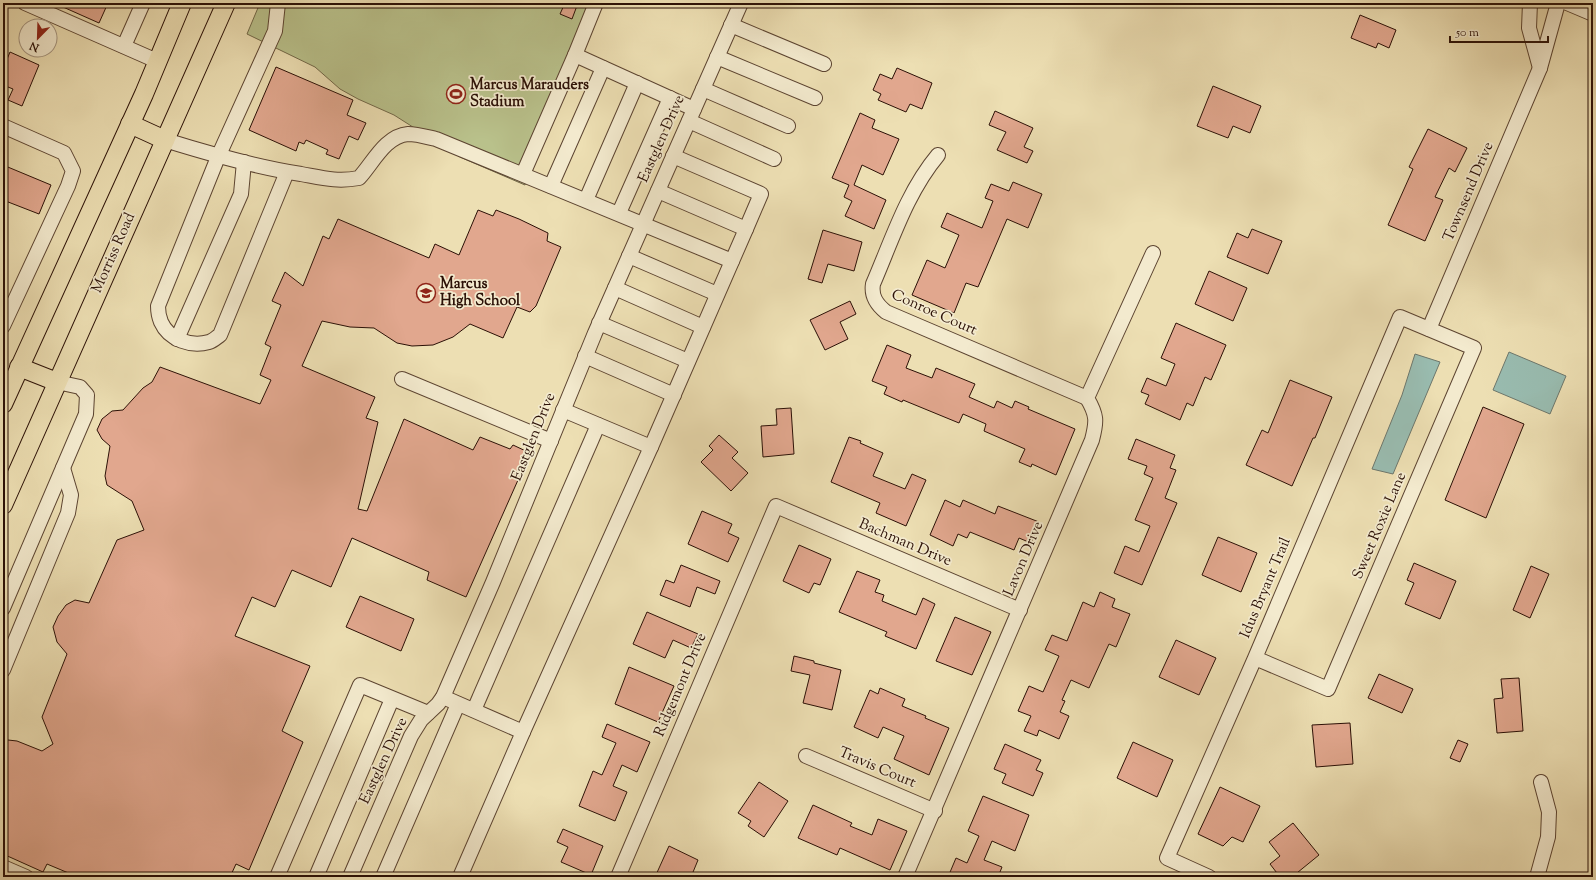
<svg xmlns="http://www.w3.org/2000/svg" width="1596" height="880" font-family="'Sorts Mill Goudy',serif">
  <style>
    .pitch { fill: #b9c18b; stroke: #726848 }
    .water { fill: #99bcb0; stroke: #6d776c }
    .building { fill: #e1a78e; stroke: #2b1006 }
    .lines { fill: none; stroke-linecap: round; stroke-linejoin: round }
    .minor-casing { stroke: #5c4431; stroke-width: 16 }
    .major-casing { stroke: #2b1006; stroke-width: 20 }
    .minor { stroke: #f3eace; stroke-width: 14 }
    .major { stroke: #eddfb3; stroke-width: 18 }
    .labels { text-anchor: middle; dominant-baseline: central; stroke-width: 3.5; stroke-linejoin: round; paint-order: stroke }
    .poi-label { font-size: 15px; font-weight: bold; fill: #2b1006; stroke: #f3eace; text-anchor: start }
    .street-label { font-size: 15px; fill: #2b1006; stroke: #f3eace }
  </style>
  <rect width="100%" height="100%" fill="#eddfb3"/>
  <filter id="stains"><feTurbulence type="fractalNoise" baseFrequency=".005" numOctaves="4"/><feColorMatrix values="0 0 0 0 .2 0 0 0 0 .09 0 0 0 0 .02 0 0 0 .5 -.17"/></filter>
  <radialGradient id="worn" r=".72"><stop offset=".6" stop-color="#630" stop-opacity="0"/><stop offset="1" stop-color="#630" stop-opacity=".3"/></radialGradient>
  <polygon class="pitch" points="260,3 603,3 525,185 460,157 394,115 358,99 340,89 315,67 247,34"/>
  <g class="water">
    <polygon points="1509,352 1566,376 1550,414 1493,390"/>
    <polygon points="1415,354 1440,362 1393,474 1372,469 1402,395"/>
  </g>
  <g class="building">
    <polygon points="54,3 108,3 99,23"/>
    <polygon points="565,3 578,3 572,19 560,14"/>
    <polygon points="1360,15 1396,30 1389,48 1378,43 1376,48 1351,38"/>
    <polygon points="10,52 39,65 22,106 8,100 13,89 3,85 3,69"/>
    <polygon points="276,67 353,100 347,115 366,123 358,140 349,136 339,159 326,154 328,150 306,140 304,144 299,142 296,151 249,130"/>
    <polygon points="897,68 932,83 922,109 910,104 906,112 878,100 881,94 873,90 880,74 892,79"/>
    <polygon points="1213,86 1261,106 1250,133 1233,126 1228,138 1197,126"/>
    <polygon points="995,111 1033,128 1024,147 1033,151 1027,163 997,150 1006,132 989,125"/>
    <polygon points="860,113 875,120 872,128 899,139 883,175 862,165 854,185 886,200 874,229 845,216 852,201 844,197 849,185 832,178"/>
    <polygon points="1428,129 1467,148 1455,172 1449,168 1435,197 1443,200 1425,241 1388,225 1413,169 1409,167"/>
    <polygon points="3,165 51,185 39,214 3,200"/>
    <polygon points="1013,182 1042,194 1028,228 1007,219 978,287 966,283 954,313 912,295 927,260 945,268 959,235 941,227 947,213 982,228 993,201 985,198 991,184 1009,191"/>
    <polygon points="478,210 493,216 496,210 519,219 548,233 547,241 561,247 536,306 530,312 517,307 503,338 470,324 453,337 433,345 412,346 397,343 374,328 350,327 322,321 302,366 375,397 366,418 378,422 358,509 367,511 404,419 473,450 480,437 510,449 513,445 530,453 466,597 427,580 429,572 352,538 331,587 292,570 275,607 252,597 235,636 310,666 282,731 303,742 249,870 236,864 230,877 78,877 47,864 43,872 3,854 3,744 8,740 17,741 42,751 53,744 42,717 67,654 57,642 53,627 58,616 66,605 75,600 89,603 117,540 144,530 132,501 107,485 105,476 110,446 102,439 97,430 102,419 112,411 123,410 143,388 152,382 160,367 260,404 271,380 260,375 271,347 265,344 281,305 272,301 285,272 303,286 323,236 329,239 338,219 429,258 435,244 459,255"/>
    <polygon points="1252,229 1282,241 1268,274 1227,257 1237,233 1248,238"/>
    <polygon points="823,230 862,242 854,271 828,264 822,283 808,279"/>
    <polygon points="1209,271 1247,288 1233,321 1195,304"/>
    <polygon points="850,301 856,314 840,322 848,339 825,350 810,320"/>
    <polygon points="1176,323 1226,345 1211,380 1205,377 1193,406 1187,403 1180,420 1145,404 1149,395 1141,392 1147,378 1166,386 1175,364 1161,358"/>
    <polygon points="887,345 911,355 906,368 932,378 936,368 975,384 969,397 994,408 997,401 1012,408 1015,401 1029,407 1028,409 1075,429 1056,475 1032,464 1031,467 1019,462 1025,449 984,431 986,424 963,414 959,423 903,400 902,402 884,394 887,387 872,381"/>
    <polygon points="1290,380 1332,397 1315,438 1313,438 1292,486 1246,465 1262,430 1268,433"/>
    <polygon points="1483,407 1524,424 1486,518 1445,500"/>
    <polygon points="791,408 794,454 763,457 761,426 777,425 776,409"/>
    <polygon points="719,435 738,452 732,458 748,473 731,491 701,462 713,450 709,446"/>
    <polygon points="849,437 861,441 860,443 883,453 873,476 905,489 912,474 926,480 906,526 876,513 880,503 831,482"/>
    <polygon points="1136,439 1175,455 1170,468 1176,470 1165,498 1177,503 1142,585 1114,573 1125,546 1139,552 1150,526 1135,520 1153,478 1144,474 1147,466 1128,459"/>
    <polygon points="945,500 960,507 963,500 995,514 998,506 1039,522 1031,543 1019,538 1014,550 970,532 967,538 958,534 953,546 930,535"/>
    <polygon points="702,511 732,524 728,533 739,538 728,562 688,544"/>
    <polygon points="1218,537 1257,553 1241,592 1202,575"/>
    <polygon points="799,545 831,559 820,585 814,583 809,593 783,581"/>
    <polygon points="1414,563 1456,581 1440,619 1405,604 1414,583 1407,580"/>
    <polygon points="681,565 720,581 715,594 697,587 690,607 660,595 666,580 674,583"/>
    <polygon points="1531,566 1549,574 1530,618 1513,610"/>
    <polygon points="857,571 880,580 875,592 884,595 882,601 916,615 923,598 935,604 916,649 885,636 887,632 839,612"/>
    <polygon points="1100,592 1115,599 1112,607 1130,614 1116,647 1109,644 1089,688 1071,680 1062,700 1065,701 1060,712 1069,716 1059,739 1039,730 1037,736 1024,731 1031,716 1018,711 1029,686 1043,692 1059,656 1045,650 1052,635 1067,641 1083,602 1094,607"/>
    <polygon points="360,596 414,619 401,651 346,627"/>
    <polygon points="647,612 698,634 691,648 673,640 665,658 633,644"/>
    <polygon points="955,617 991,632 972,675 936,661"/>
    <polygon points="1176,640 1216,658 1199,695 1159,677"/>
    <polygon points="794,656 814,661 814,663 841,670 832,710 803,703 810,675 791,671"/>
    <polygon points="629,667 674,686 658,722 615,704"/>
    <polygon points="1379,674 1413,689 1402,713 1368,698"/>
    <polygon points="1519,678 1523,731 1497,733 1494,699 1503,698 1501,679"/>
    <polygon points="880,688 905,699 902,706 926,716 925,718 949,728 929,775 894,759 904,736 883,727 878,738 854,727 870,690 878,694"/>
    <polygon points="1350,723 1353,764 1316,767 1312,725"/>
    <polygon points="607,724 650,742 637,772 622,765 613,786 627,792 615,821 579,806 593,771 602,775 616,743 602,737"/>
    <polygon points="1458,740 1468,744 1460,762 1450,758"/>
    <polygon points="1133,742 1173,760 1157,797 1117,778"/>
    <polygon points="1005,744 1041,760 1036,770 1043,773 1033,796 1002,783 1006,774 994,769"/>
    <polygon points="759,782 788,801 764,837 748,826 751,821 738,813"/>
    <polygon points="1220,787 1260,806 1243,842 1232,837 1223,846 1198,834"/>
    <polygon points="983,796 1029,815 1015,851 992,841 984,860 1002,867 998,877 948,877 956,858 967,863 979,836 968,831"/>
    <polygon points="813,805 852,823 850,826 872,835 878,819 907,831 890,870 840,848 837,855 798,838"/>
    <polygon points="1293,823 1319,855 1292,877 1280,877 1270,864 1280,856 1269,842"/>
    <polygon points="563,829 603,846 591,875 561,862 568,847 557,842"/>
    <polygon points="669,846 698,860 691,877 655,877"/>
  </g>
  <g class="lines">
    <g class="minor-casing">
      <g id="minor">
        <polyline points="25,3 157,61"/>
        <path d="M278 3 275 31 218 157 158 306C158 311 159 317 161 322 169 340 191 347 209 342 213 341 217 337 220 335L287 172"/>
        <polyline points="596,3 575,55 694,109"/>
        <polyline points="1530,3 1529,28 1540,68"/>
        <polyline points="1567,3 1593,14"/>
        <polyline points="731,25 824,64"/>
        <polyline points="124,46 143,3"/>
        <polyline points="717,57 815,98"/>
        <polyline points="703,89 788,126"/>
        <polyline points="689,121 774,159"/>
        <polyline points="3,126 64,153 73,171 68,186 3,326"/>
        <path d="M165 140C210 154 255 167 301 174 323 178 337 182 359 178 373 163 385 136 408 134 417 134 427 137 436 139L732 261"/>
        <path d="M938 155C907 192 892 240 873 284 871 296 876 304 886 312L1087 398"/>
        <polyline points="523,174 575,55"/>
        <polyline points="551,186 603,68"/>
        <polyline points="658,191 746,229"/>
        <polyline points="586,200 637,83"/>
        <polyline points="619,213 670,98"/>
        <polyline points="629,256 717,294"/>
        <polyline points="615,288 703,327"/>
        <polyline points="599,323 688,361"/>
        <polyline points="1429,329 1540,68 1558,3"/>
        <polyline points="177,339 241,194 244,162"/>
        <polyline points="585,356 674,395"/>
        <polyline points="402,379 551,441"/>
        <polyline points="563,410 651,447 746,229 761,194 673,156"/>
        <polyline points="3,608 86,414 87,395 80,387 57,382"/>
        <polyline points="3,670 68,513 71,495 63,468"/>
        <polyline points="443,697 523,732 460,877"/>
        <polyline points="474,710 598,425"/>
        <polyline points="523,732 651,447"/>
        <polyline points="806,756 935,811"/>
        <polyline points="3,867 26,877"/>
        <polyline points="277,877 360,685 428,713"/>
        <polyline points="316,877 392,699"/>
        <polyline points="350,877 411,736 421,720 438,704 443,697 493,582 595,333 741,3"/>
        <polyline points="383,877 458,704"/>
        <polyline points="618,877 776,506 1020,610"/>
        <path d="M905 877 1092 440C1097 421 1097 415 1087 398L1153 253"/>
        <polyline points="1209,877 1167,858 1255,658 1400,317 1474,348 1328,689 1255,658"/>
        <polyline points="1537,877 1548,837 1549,812 1541,782"/>
      </g>
    </g>
    <g class="major-casing">
      <g id="major">
        <polyline points="130,124 165,140"/>
        <polyline points="19,367 57,382"/>
        <polyline points="3,404 144,94 182,3"/>
        <polyline points="3,505 226,3"/>
      </g>
    </g>
    <use href="#minor" class="minor"/>
    <use href="#major" class="major"/>
  </g>
  <defs>
    <g id="stadium-ring" transform="scale(1)"><circle r="9.5" fill="#f3eace" stroke="#8f2418" stroke-width="1.5"/><path d="M0-5a6.5 5 0 1 0 0 10a6.5 5 0 1 0 0-10ZM-3.5-1.8h7v3.6h-7Z" fill="#8f2418"/></g>
    <g id="school-ring" transform="scale(1)"><circle r="9.5" fill="#f3eace" stroke="#8f2418" stroke-width="1.5"/><path d="M0-5L7-2L0 1L-7-2ZM-4 1L0 2.5L4 1V4Q0 6-4 4Z" fill="#8f2418"/></g>
  </defs>
  <g fill-rule="evenodd">
    <use href="#stadium-ring" x="456" y="94"/>
    <use href="#school-ring" x="426" y="293"/>
  </g>
  <g class="labels">
    <g class="poi-label">
      <text x="470" y="85">Marcus Marauders<tspan x="470" dy="17">Stadium</tspan></text>
      <text x="440" y="284">Marcus<tspan x="440" dy="17">High School</tspan></text>
    </g>
    <g class="street-label">
      <text transform="translate(662 139) rotate(-66)">Eastglen Drive</text>
      <text transform="translate(1469 192) rotate(-67)">Townsend Drive</text>
      <text transform="translate(114 253) rotate(-66)">Morriss Road</text>
      <text transform="translate(934 313) rotate(24)">Conroe Court</text>
      <text transform="translate(534 437) rotate(-68)">Eastglen Drive</text>
      <text transform="translate(1380 526) rotate(-67)">Sweet Roxie Lane</text>
      <text transform="translate(905 543) rotate(23)">Bachman Drive</text>
      <text transform="translate(1024 559) rotate(-67)">Lavon Drive</text>
      <text transform="translate(1266 588) rotate(-67)">Idus Bryant Trail</text>
      <text transform="translate(681 685) rotate(-67)">Ridgemont Drive</text>
      <text transform="translate(384 761) rotate(-65)">Eastglen Drive</text>
      <text transform="translate(877 768) rotate(23)">Travis Court</text>
    </g>
  </g>
  <rect width="1596" height="880" fill="none" stroke="#eddfb3" stroke-width="16"/>
  <rect x="4" y="4" width="1588" height="872" fill="none" stroke="#2b1006" stroke-width="2"/>
  <rect x="8" y="8" width="1580" height="864" fill="none" stroke="#2b1006"/>
  <g transform="translate(38 38) rotate(203)"><circle r="19" fill="#f3eace" stroke="#a3937e"/>
  <path d="M0-3L7 15L0 10L-7 15Z" fill="#8f2418"/>
  <text y="-6" font-size="11" font-weight="bold" text-anchor="middle" fill="#2b1006">N</text>
  </g>
  <path d="M1450 36v6h98v-6" fill="none" stroke="#2b1006" stroke-width="2"/>
  <text x="1456" y="36" font-size="12" fill="#2b1006" stroke="#f3eace" stroke-width="3" paint-order="stroke">50 m</text>
  <rect width="100%" height="100%" filter="url(#stains)"/>
  <rect width="100%" height="100%" fill="url(#worn)"/>
</svg>
